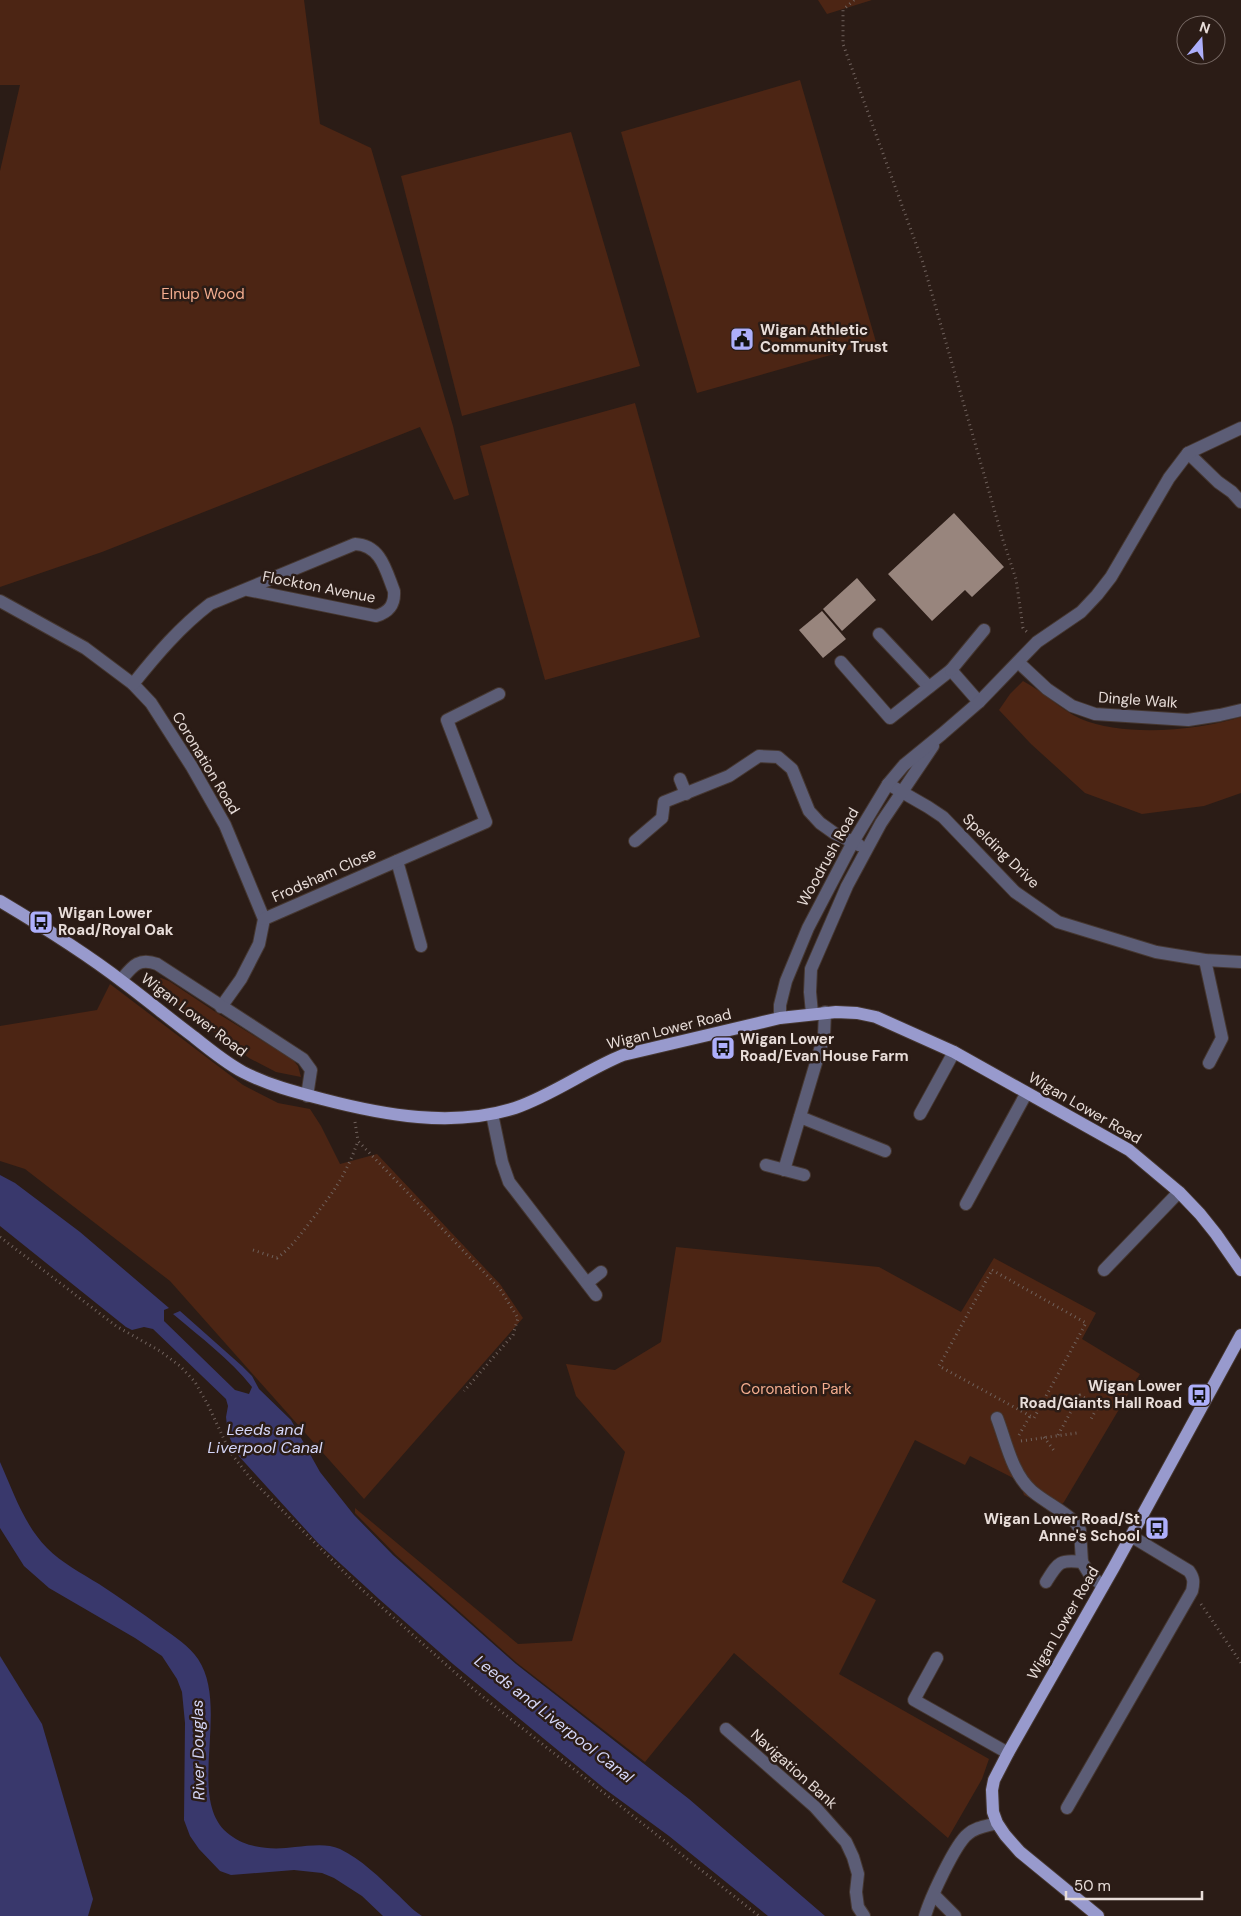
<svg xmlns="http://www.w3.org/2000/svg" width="1241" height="1916" font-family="'DM Sans',sans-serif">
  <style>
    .green { fill: #4c2514 }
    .water { fill: #39386c }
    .building { fill: #98857d }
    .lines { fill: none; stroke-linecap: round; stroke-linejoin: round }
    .minor-casing { stroke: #453731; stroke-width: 14 }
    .major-casing { stroke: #453731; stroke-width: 14 }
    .path { stroke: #70625d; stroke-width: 3; stroke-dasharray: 1 4; stroke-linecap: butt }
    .minor { stroke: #5c5d76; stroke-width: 12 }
    .major { stroke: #989acd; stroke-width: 12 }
    .labels { text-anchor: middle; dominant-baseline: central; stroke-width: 5; stroke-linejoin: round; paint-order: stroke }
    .park-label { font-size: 15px; fill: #f4ad8f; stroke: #2b1c16 }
    .poi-label { font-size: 15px; font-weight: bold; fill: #e8ddd9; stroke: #2b1c16; text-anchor: start }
    .street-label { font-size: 15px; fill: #e8ddd9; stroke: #2b1c16 }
    .water-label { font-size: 16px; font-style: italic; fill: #d4d6f8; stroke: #2b1c16 }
  </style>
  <rect width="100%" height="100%" fill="#2b1c16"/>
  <g class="green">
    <polygon points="0,0 304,0 320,124 371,148 453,426 469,495 454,500 420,427 102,552 0,587 0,171 20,85 0,85"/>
    <polygon points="818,0 872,0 827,14"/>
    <polygon points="800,80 876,342 697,393 621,132"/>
    <polygon points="571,132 640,366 462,416 401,176"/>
    <polygon points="635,403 700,637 545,680 480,446"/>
    <path d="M1023 681C1044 692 1061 710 1081 719 1123 737 1198 731 1241 717V793L1204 806 1142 814 1085 793 1031 744 999 710 1010 694Z"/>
    <polygon points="161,978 169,981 217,1013 292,1059 298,1066 301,1077 276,1072 249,1058 150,984"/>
    <polygon points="110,984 243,1085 278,1103 310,1109 321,1126 340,1164 377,1154 500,1284 523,1318 364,1499 170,1281 25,1169 0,1161 0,1026 97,1010"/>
    <polygon points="676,1247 879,1267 961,1312 994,1258 1096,1313 1082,1339 1140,1374 1064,1502 1055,1511 1024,1495 1019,1481 970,1456 965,1465 915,1440 842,1582 876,1600 839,1674 989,1759 982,1779 948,1838 734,1653 645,1762 517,1663 396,1555 355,1513 355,1508 518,1644 572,1641 625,1452 576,1396 566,1364 615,1370 661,1342"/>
  </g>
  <g class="water">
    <path d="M0 1175 15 1183 80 1232 169 1308 164 1310V1321L235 1390 249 1394 252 1387C230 1359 200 1337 173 1314L180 1311 242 1366 252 1376 259 1389 291 1420 320 1472 354 1515 393 1555 516 1664 689 1799 825 1916H768L669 1836 605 1789 453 1664 379 1599 318 1543 237 1454 228 1434 226 1417 228 1406 226 1399 153 1329 144 1327 132 1330 126 1327 0 1226Z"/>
    <path d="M0 1462C13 1491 24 1525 47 1548 62 1563 81 1573 99 1584 120 1598 141 1612 161 1627 174 1636 189 1646 198 1659 231 1708 184 1802 230 1835 248 1849 274 1850 295 1847 310 1846 326 1843 340 1849 361 1859 380 1878 396 1893 405 1901 412 1910 422 1916H383L362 1896 334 1878 322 1873 294 1870 231 1875 220 1871 199 1849 190 1836 184 1820 185 1723 182 1692 177 1679 162 1656 135 1638 49 1588 24 1566 0 1528Z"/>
    <polygon points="0,1656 42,1724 93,1899 88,1916 0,1916"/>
  </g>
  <g class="building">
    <polygon points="954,513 1004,567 972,597 965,590 932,621 888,574"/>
    <polygon points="857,578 876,600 842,631 823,609"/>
    <polygon points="822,611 846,639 823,658 799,630"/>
  </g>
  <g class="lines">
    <g class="minor-casing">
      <g id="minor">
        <polyline points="1188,453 1218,482 1232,492 1241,502"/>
        <polyline points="0,601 85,648 133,684 151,703 192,767 225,825 264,919 259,944 241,979 221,1007"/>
        <polyline points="879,634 929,687"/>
        <polyline points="841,662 890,718 951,670 979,702"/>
        <polyline points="1018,662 1047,689 1072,706 1095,714 1188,720 1220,715 1241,710"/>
        <polyline points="951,670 984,630"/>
        <path d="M133 684C157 654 180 627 210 604L355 544C381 545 386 571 394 591 395 605 389 612 376 616L248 590"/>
        <polyline points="680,779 686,794"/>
        <polyline points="888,784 928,807 943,817 1015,892 1058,922 1156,952 1205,960 1241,962"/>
        <polyline points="635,841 662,818 664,802 729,776 759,756 778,757 792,769 809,811 820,823 834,833 859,845"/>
        <polyline points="397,861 421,946"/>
        <polyline points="264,919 486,822 447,720 499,694"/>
        <polyline points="1205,960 1222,1038 1209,1063"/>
        <path d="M121 980C132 967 138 957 157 964L303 1059 311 1070 307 1096"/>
        <polyline points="812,1013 810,992 811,969 847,886 881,823 933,746"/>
        <polyline points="780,1018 780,1005 786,981 808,928 853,842 888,784 904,765 942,734 979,702 1037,642 1081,612 1097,595 1111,577 1169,478 1188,453 1241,428"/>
        <polyline points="492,1114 502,1162 509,1182 596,1295"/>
        <polyline points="920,1114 954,1052"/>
        <polyline points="800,1117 885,1151"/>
        <polyline points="766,1165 804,1175"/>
        <polyline points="784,1170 824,1036 825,1012"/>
        <polyline points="966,1204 1026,1094"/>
        <polyline points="1104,1270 1179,1192"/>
        <polyline points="587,1283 601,1272"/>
        <path d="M997 1418C1006 1441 1012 1474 1032 1491 1046 1503 1063 1510 1076 1523L1080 1530 1082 1562"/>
        <path d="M1046 1582C1058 1563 1059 1559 1082 1562L1090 1575 1103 1586"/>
        <polyline points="937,1658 914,1700 1008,1753"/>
        <polyline points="726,1729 815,1807 846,1842 853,1857 858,1874 856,1892 858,1907 864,1916"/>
        <path d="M1067 1808 1192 1591C1194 1582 1194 1578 1189 1571L1131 1536"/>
        <polyline points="934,1895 955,1916"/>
        <path d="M925 1916C930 1899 955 1844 968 1834 976 1827 987 1826 997 1823"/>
      </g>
    </g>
    <g class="major-casing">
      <g id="major">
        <path d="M0 901C42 926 84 952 123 982 147 1000 170 1019 194 1037 210 1050 226 1063 243 1072 268 1085 295 1092 322 1099 383 1115 453 1128 515 1108 553 1095 586 1070 623 1055L780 1018 836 1012 857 1013 876 1017 954 1052 1129 1150 1179 1192 1200 1214 1216 1234 1241 1270"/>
        <polyline points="1098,1916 1020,1852 1005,1835 997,1823 993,1812 992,1790 994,1780 1008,1753 1114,1567 1241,1335"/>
      </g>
    </g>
    <g class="path">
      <polyline points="854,0 843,10 843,44 923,263 1003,540 1016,579 1023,628 1027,632"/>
      <polyline points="355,1122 358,1141"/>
      <polyline points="0,1237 116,1326 160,1351 180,1366 195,1382 208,1405 230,1452 251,1479 358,1586 478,1693 759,1916"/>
      <path d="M253 1250 277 1258C291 1248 300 1235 311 1221 333 1193 346 1175 358 1141L500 1289 518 1318 513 1335 464 1391"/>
      <polygon points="992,1270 1086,1323 1034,1418 939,1366"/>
      <polyline points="1019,1435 1030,1416"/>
      <polyline points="1058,1435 1080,1395 1098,1406 1090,1421"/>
      <polyline points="1044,1437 1055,1452"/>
      <polyline points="1021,1441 1077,1433"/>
      <polyline points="1201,1604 1241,1663"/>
    </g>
    <use href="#minor" class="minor"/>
    <use href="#major" class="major"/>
  </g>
  <defs>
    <g id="civic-square" transform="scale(1.25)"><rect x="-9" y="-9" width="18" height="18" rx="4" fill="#adaffb" stroke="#2b1c16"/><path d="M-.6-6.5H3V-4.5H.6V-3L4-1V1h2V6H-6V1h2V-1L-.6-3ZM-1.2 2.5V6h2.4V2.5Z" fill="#111"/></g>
    <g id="bus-square" transform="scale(1.25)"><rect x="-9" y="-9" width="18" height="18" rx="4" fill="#adaffb" stroke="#2b1c16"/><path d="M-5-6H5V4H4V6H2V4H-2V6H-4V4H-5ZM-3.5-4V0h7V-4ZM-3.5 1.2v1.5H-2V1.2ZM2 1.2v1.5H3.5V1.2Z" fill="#111"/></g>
  </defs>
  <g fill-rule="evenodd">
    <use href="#civic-square" x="742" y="339"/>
    <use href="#bus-square" x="41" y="922"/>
    <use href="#bus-square" x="723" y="1048"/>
    <use href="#bus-square" x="1199" y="1395"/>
    <use href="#bus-square" x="1157" y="1528"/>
  </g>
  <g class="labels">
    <g class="park-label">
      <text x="203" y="294">Elnup Wood</text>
      <text x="796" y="1389">Coronation Park</text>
    </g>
    <g class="poi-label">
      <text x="760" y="330">Wigan Athletic<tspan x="760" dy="17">Community Trust</tspan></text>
      <text x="58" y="913">Wigan Lower<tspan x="58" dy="17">Road/Royal Oak</tspan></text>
      <text x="740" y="1039">Wigan Lower<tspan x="740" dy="17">Road/Evan House Farm</tspan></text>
      <text x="1182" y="1386" text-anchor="end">Wigan Lower<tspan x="1182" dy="17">Road/Giants Hall Road</tspan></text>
      <text x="1140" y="1519" text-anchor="end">Wigan Lower Road/St<tspan x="1140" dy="17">Anne's School</tspan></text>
    </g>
    <g class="street-label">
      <text transform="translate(319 587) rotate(11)">Flockton Avenue</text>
      <text transform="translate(1138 700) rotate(4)">Dingle Walk</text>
      <text transform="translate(206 763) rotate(59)">Coronation Road</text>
      <text transform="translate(1001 851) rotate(44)">Spelding Drive</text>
      <text transform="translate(828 857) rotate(-61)">Woodrush Road</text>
      <text transform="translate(324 875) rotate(-24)">Frodsham Close</text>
      <text transform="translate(194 1015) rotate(37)">Wigan Lower Road</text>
      <text transform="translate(669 1029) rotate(-14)">Wigan Lower Road</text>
      <text transform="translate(1085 1108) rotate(30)">Wigan Lower Road</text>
      <text transform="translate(1063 1623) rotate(-60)">Wigan Lower Road</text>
      <text transform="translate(794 1769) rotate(42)">Navigation Bank</text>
    </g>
    <g class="water-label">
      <text x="265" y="1429">Leeds and<tspan x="265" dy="18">Liverpool Canal</tspan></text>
      <text transform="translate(554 1719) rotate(38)">Leeds and Liverpool Canal</text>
      <text transform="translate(198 1750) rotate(-91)">River Douglas</text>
    </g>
  </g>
  <g transform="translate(1201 40) rotate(18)"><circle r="24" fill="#2b1c16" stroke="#776964"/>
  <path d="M0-4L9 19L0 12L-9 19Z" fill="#adaffb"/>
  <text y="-8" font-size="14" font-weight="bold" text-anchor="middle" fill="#e8ddd9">N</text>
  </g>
  <path d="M1066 1891v8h136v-8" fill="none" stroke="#e8ddd9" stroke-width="2.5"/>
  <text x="1074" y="1891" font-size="15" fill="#e8ddd9" stroke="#2b1c16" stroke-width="4" paint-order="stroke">50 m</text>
</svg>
